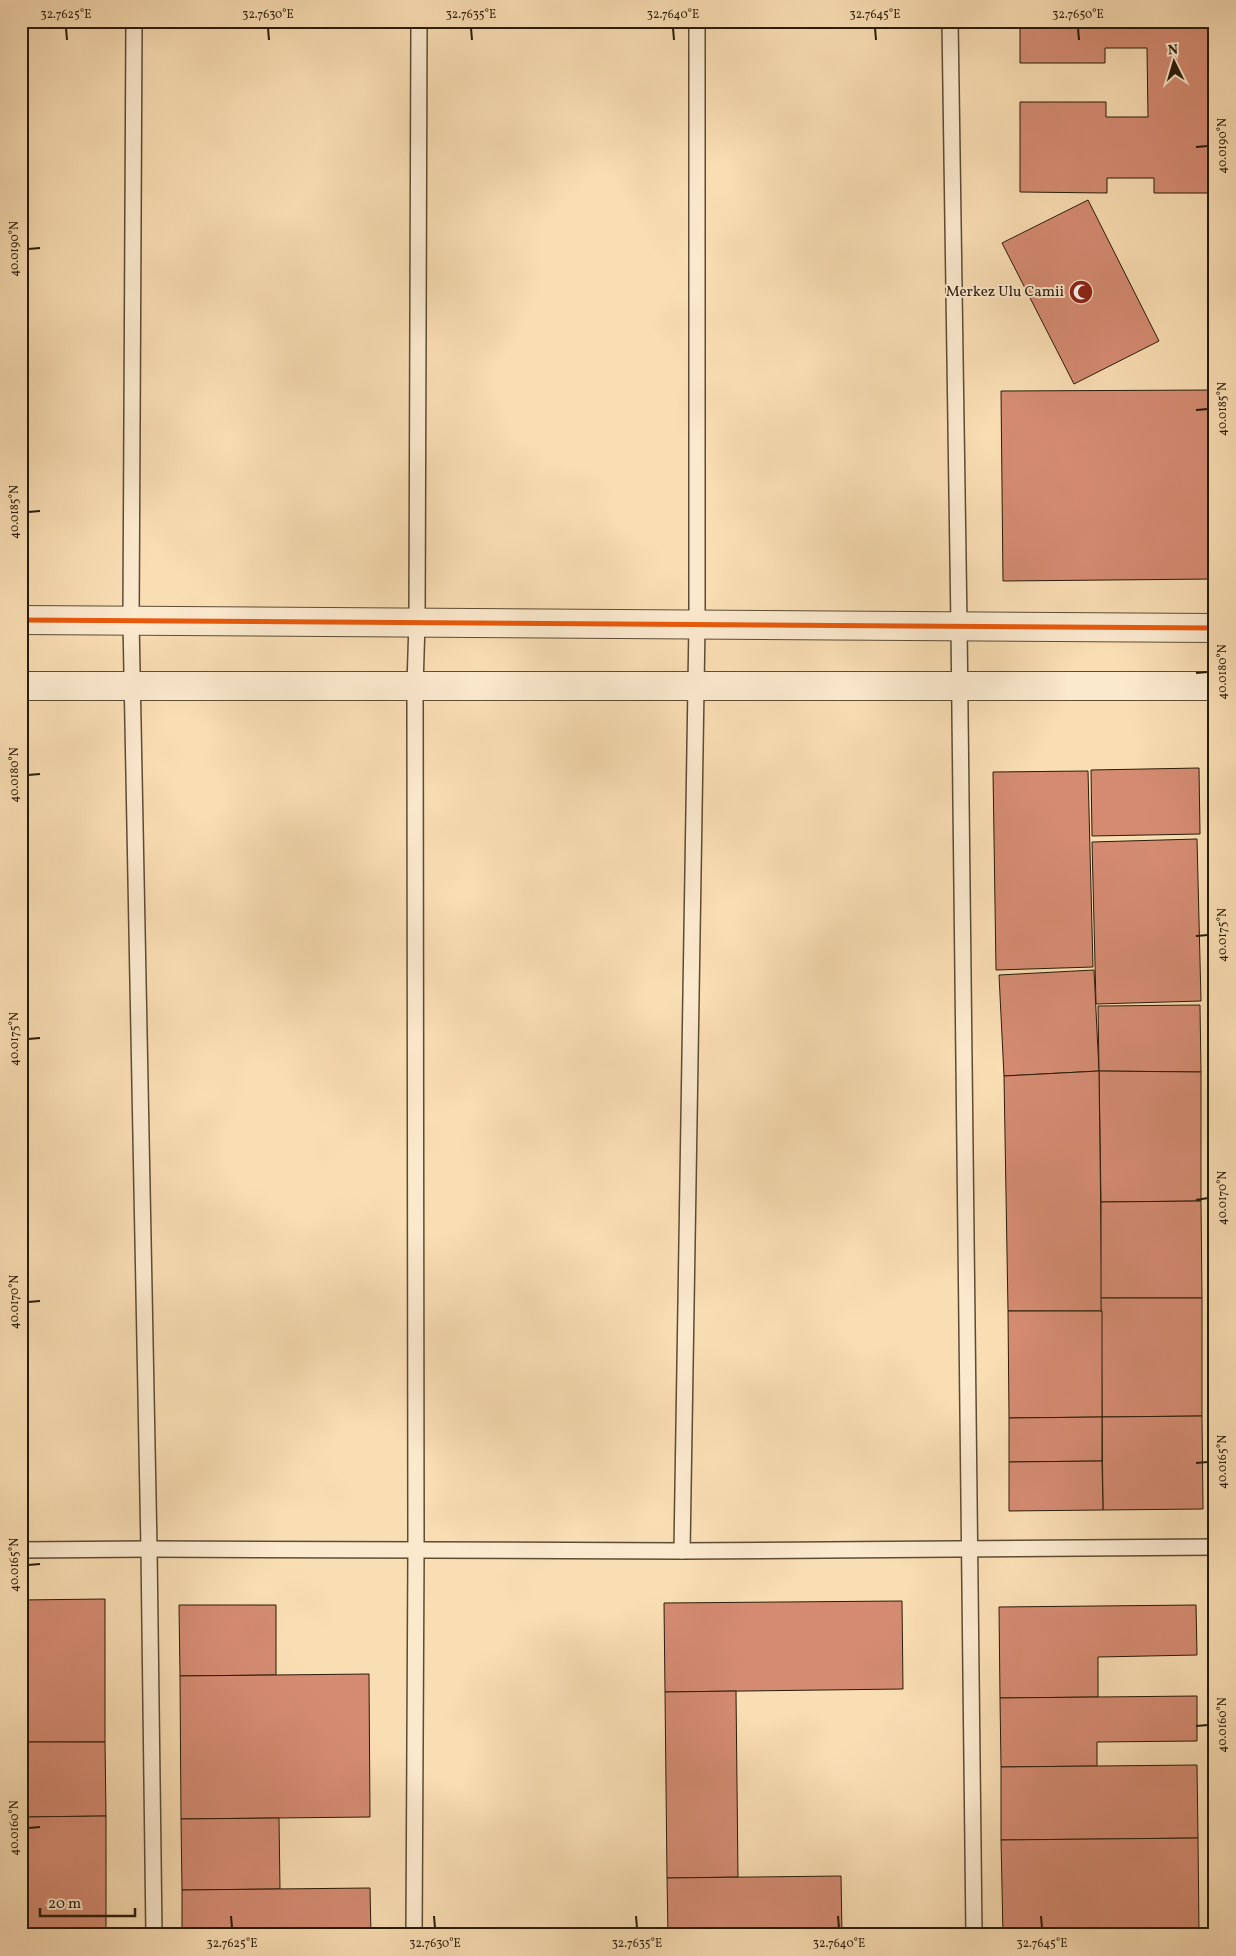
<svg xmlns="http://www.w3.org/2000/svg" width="1236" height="1956" font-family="Vollkorn,serif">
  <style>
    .building { fill: #d48b72; stroke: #291c09 }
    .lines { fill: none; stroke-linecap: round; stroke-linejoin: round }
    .lane-casing { stroke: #5d4c34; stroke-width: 18 }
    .street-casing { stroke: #5d4c34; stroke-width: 30 }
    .lane { stroke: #fbe9ce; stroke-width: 15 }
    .street { stroke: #fbe9ce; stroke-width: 28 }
    .cycleway-casing { stroke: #fbe9ce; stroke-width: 8 }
    .cycleway { stroke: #e8590c; stroke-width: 5 }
    .ticks { fill: none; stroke: #291c09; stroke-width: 2 }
    .labels { text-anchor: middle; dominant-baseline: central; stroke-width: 4; stroke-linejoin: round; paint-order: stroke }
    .poi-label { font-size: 15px; fill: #291c09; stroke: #fbe9ce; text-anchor: end }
    .neatline { fill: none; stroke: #291c09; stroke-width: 2 }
    .ticks-label { font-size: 12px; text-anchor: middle; fill: #291c09 }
  </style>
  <rect width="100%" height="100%" fill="#f9ddb3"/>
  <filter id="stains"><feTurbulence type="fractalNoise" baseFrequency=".004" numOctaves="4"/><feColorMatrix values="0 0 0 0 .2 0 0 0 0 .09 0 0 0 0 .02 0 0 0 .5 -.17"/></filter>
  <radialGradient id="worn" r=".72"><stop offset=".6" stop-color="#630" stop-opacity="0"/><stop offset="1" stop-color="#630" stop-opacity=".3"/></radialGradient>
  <g class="building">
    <polygon points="1020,21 1215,21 1215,32 1210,33 1209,156 1215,156 1215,185 1210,185 1210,193 1154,193 1154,178 1107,178 1107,193 1020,192 1020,102 1106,102 1106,117 1148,117 1147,48 1105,48 1105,63 1020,63"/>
    <polygon points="1088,200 1159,341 1074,384 1002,243"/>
    <polygon points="1215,390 1215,579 1003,581 1001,391"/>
    <polygon points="1199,768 1200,834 1092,836 1091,770"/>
    <polygon points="1088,771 1093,967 996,970 993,772"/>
    <polygon points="1197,839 1201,1001 1096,1004 1092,842"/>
    <polygon points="1094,970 1099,1071 1004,1076 999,975"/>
    <polygon points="1200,1005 1201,1072 1099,1071 1098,1006"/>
    <polygon points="1099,1071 1201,1072 1201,1201 1101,1202"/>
    <polygon points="1099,1071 1102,1311 1008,1311 1004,1076"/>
    <polygon points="1201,1201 1202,1298 1101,1298 1101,1202"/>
    <polygon points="1101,1298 1202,1298 1202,1416 1102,1417"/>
    <polygon points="1008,1311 1102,1311 1102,1417 1009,1418"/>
    <polygon points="1202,1416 1203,1509 1103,1510 1102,1417"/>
    <polygon points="1102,1417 1102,1461 1009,1462 1009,1418"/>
    <polygon points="1102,1461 1103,1510 1009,1511 1009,1462"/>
    <polygon points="105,1599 105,1742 21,1742 21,1600"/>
    <polygon points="902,1601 903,1689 665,1692 664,1603"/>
    <polygon points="179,1605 276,1605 276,1675 180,1676"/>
    <polygon points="1196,1605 1197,1655 1098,1657 1098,1697 1000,1698 999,1607"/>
    <polygon points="369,1674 370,1817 181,1819 180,1676"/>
    <polygon points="736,1691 738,1877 667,1878 665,1692"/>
    <polygon points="1197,1696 1197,1741 1097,1742 1097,1766 1001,1767 1000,1698"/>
    <polygon points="21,1742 105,1742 106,1816 21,1817"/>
    <polygon points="1197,1765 1198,1838 1001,1840 1001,1767"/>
    <polygon points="106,1816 106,1935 21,1935 21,1817"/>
    <polygon points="279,1818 280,1889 182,1890 181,1819"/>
    <polygon points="1198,1838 1199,1934 1003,1935 1001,1840"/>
    <polygon points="841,1876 842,1935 668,1935 667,1878"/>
    <polygon points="370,1888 371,1935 182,1935 182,1890"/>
    <polygon points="1199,1934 1199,1935 1128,1935"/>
  </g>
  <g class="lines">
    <g class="lane-casing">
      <g id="lane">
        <polyline points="134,21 131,620 149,1549 154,1935"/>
        <polyline points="950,21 959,626 974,1935"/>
        <polyline points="21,1550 149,1549 682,1551 1215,1547"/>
        <polyline points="682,1551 697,625 697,21"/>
        <polyline points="414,1935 416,1550 415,686 417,622 419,21"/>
      </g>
    </g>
    <g class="street-casing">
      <g id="street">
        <polyline points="21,620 1215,628"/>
        <polyline points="21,686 1215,686"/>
      </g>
    </g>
    <use href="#lane" class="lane"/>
    <use href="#street" class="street"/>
    <g class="cycleway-casing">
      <polyline id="cycleway" points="21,620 1215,628"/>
    </g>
    <use href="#cycleway" class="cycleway"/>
  </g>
  <path class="ticks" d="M66 28 67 40M268 28 269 40M471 28 472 40M673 28 674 40M875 28 876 40M1078 28 1079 40M1196 147 1208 146M28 249 40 248M1196 410 1208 409M28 512 40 511M1196 673 1208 672M28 775 40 774M1196 936 1208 935M28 1039 40 1038M1196 1200 1208 1198M28 1302 40 1301M1196 1463 1208 1462M28 1565 40 1564M1196 1726 1208 1725M28 1828 40 1827M231 1916 232 1928M434 1916 435 1928M636 1916 637 1928M838 1916 839 1928M1041 1916 1042 1928"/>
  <defs>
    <g id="mosque-disc" transform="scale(1.25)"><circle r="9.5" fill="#8f2418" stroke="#fbe9ce"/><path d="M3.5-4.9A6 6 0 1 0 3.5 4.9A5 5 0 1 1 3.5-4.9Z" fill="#fff"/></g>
  </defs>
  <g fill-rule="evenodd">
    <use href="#mosque-disc" x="1081" y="292"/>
  </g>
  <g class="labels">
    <g class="poi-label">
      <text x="1064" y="292">Merkez Ulu Camii</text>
    </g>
  </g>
  <rect width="1236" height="1956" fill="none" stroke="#f9ddb3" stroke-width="55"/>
  <g transform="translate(1174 62) rotate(355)" stroke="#fbe9ce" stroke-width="4" paint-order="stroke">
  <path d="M0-4L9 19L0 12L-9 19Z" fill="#291c09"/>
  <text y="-8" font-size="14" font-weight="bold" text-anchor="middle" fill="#291c09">N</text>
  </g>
  <path d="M40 1908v8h95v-8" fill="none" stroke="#291c09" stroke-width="2.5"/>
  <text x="48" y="1908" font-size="15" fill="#291c09" stroke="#fbe9ce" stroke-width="4" paint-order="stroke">20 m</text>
  <rect x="28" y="28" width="1180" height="1900" class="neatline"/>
  <g class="ticks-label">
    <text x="66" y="18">32.7625°E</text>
    <text x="268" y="18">32.7630°E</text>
    <text x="471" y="18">32.7635°E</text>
    <text x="673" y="18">32.7640°E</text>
    <text x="875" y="18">32.7645°E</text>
    <text x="1078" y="18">32.7650°E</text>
    <text transform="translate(1222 146) rotate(-90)" y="4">40.0190°N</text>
    <text transform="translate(14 249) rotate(-90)" y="4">40.0190°N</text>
    <text transform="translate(1222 409) rotate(-90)" y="4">40.0185°N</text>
    <text transform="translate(14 512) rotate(-90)" y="4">40.0185°N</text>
    <text transform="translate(1222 672) rotate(-90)" y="4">40.0180°N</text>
    <text transform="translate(14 775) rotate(-90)" y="4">40.0180°N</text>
    <text transform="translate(1222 935) rotate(-90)" y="4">40.0175°N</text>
    <text transform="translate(14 1039) rotate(-90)" y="4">40.0175°N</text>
    <text transform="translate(1222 1198) rotate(-90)" y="4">40.0170°N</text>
    <text transform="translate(14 1302) rotate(-90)" y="4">40.0170°N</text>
    <text transform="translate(1222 1462) rotate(-90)" y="4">40.0165°N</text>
    <text transform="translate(14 1565) rotate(-90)" y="4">40.0165°N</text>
    <text transform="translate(1222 1725) rotate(-90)" y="4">40.0160°N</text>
    <text transform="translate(14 1828) rotate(-90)" y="4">40.0160°N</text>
    <text x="232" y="1947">32.7625°E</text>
    <text x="435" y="1947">32.7630°E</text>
    <text x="637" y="1947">32.7635°E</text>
    <text x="839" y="1947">32.7640°E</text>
    <text x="1042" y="1947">32.7645°E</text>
  </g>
  <rect width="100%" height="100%" filter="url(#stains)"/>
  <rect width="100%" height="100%" fill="url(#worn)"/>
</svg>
